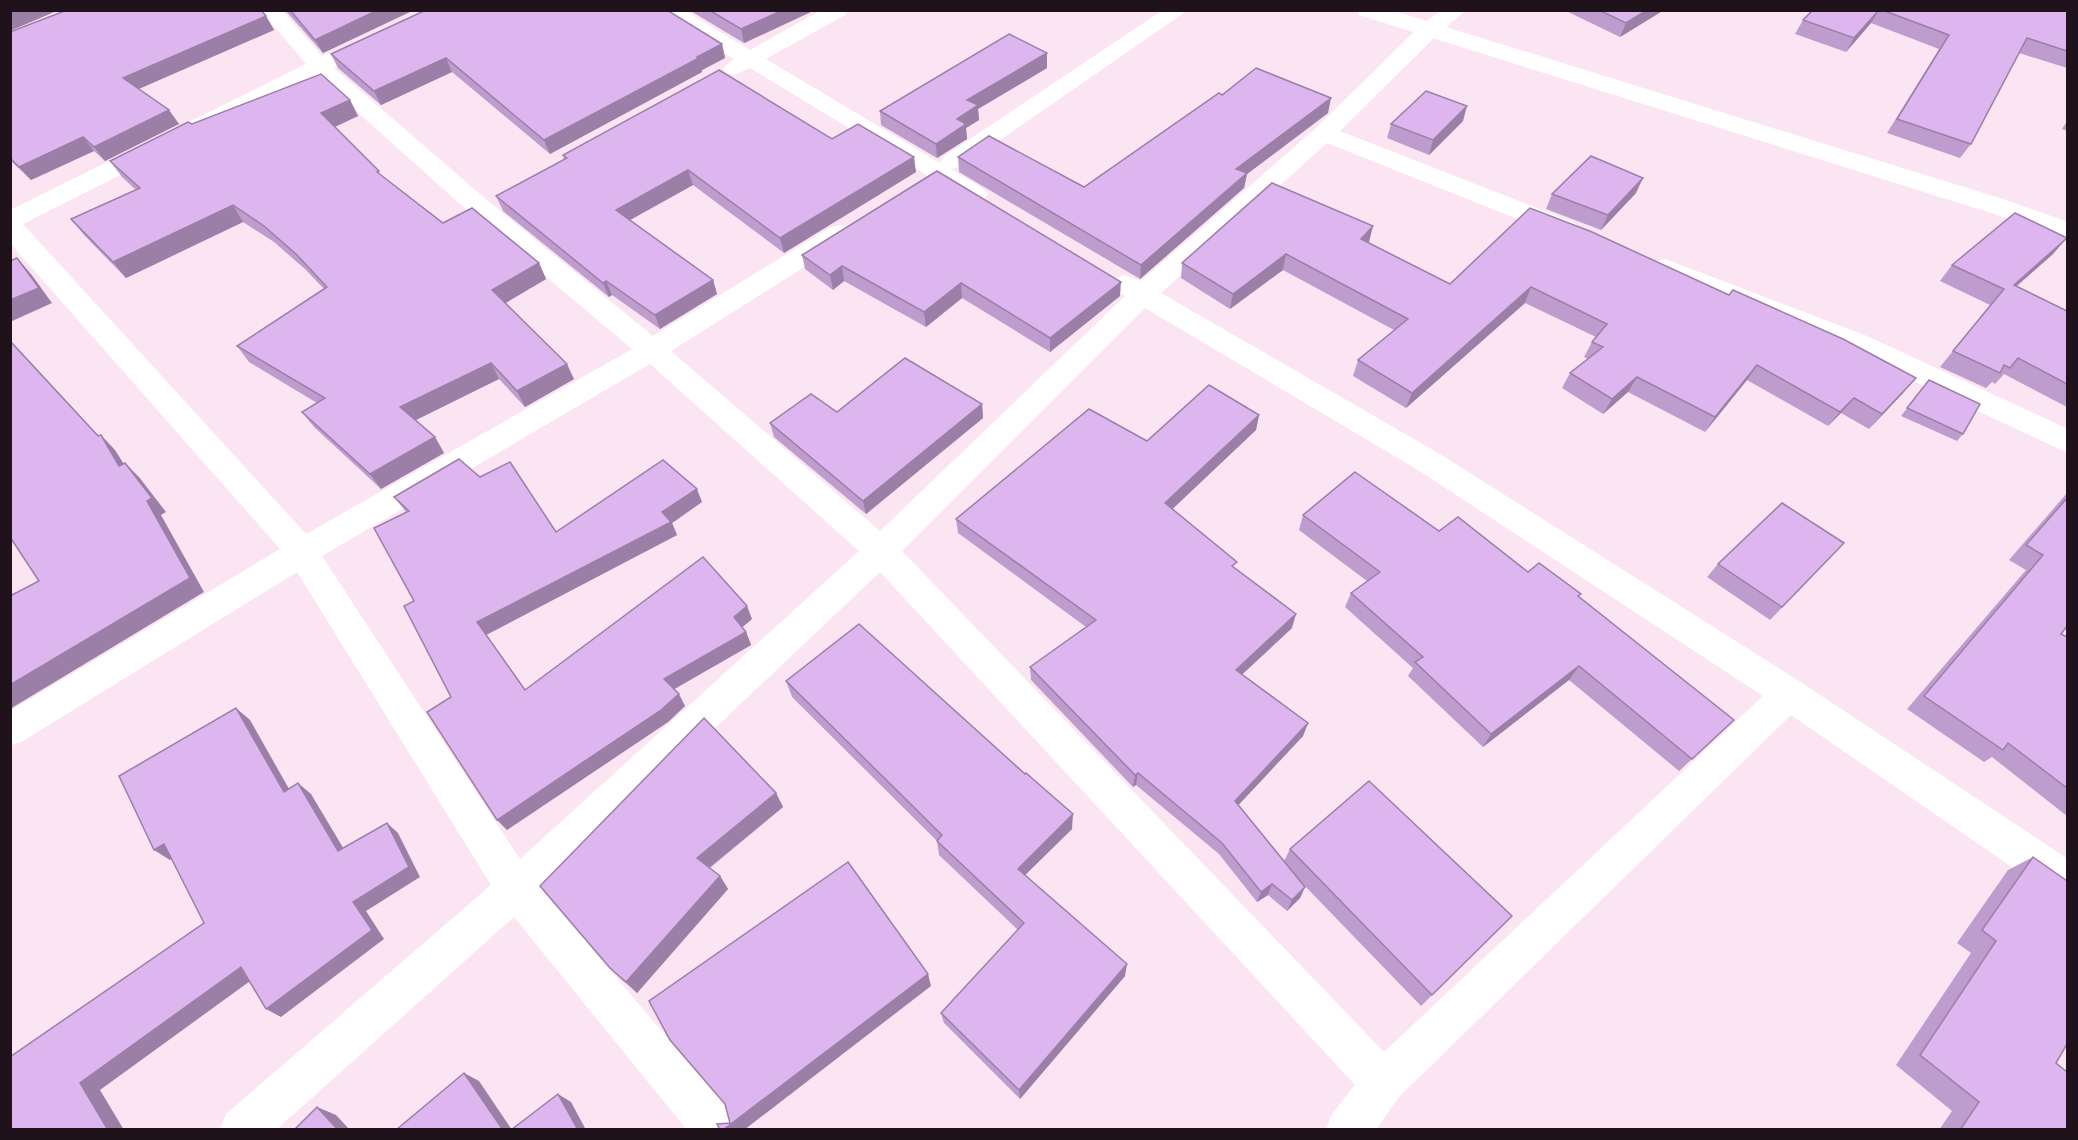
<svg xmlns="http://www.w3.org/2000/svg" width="2078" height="1140" font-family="Literata,serif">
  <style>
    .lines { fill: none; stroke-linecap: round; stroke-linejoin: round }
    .street { fill: #fff; fill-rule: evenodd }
    .secondary { fill: #fff; fill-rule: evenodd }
    .wall { fill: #be9dce }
    .shaded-wall { fill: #9b7fa7 }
    .building { fill: #ddb6ef; stroke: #9b7fa7; stroke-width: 1.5 }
  </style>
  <rect width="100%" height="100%" fill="#fbe5f2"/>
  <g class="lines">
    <g class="street">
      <path d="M260 10H282L322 56 338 50 346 52 349 57 346 62 334 68 487 200 653 336 831 227 840 225 849 227 853 233 849 239 671 351 880 531 1125 296 1115 290 1111 284 1115 278 1125 275 1141 281 1316 128 1421 25 1442 10H1466L1437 35 1340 131 1575 223 1579 229 1575 235 1566 237 1557 235 1327 143 1161 293 1440 454 1802 683 2068 859V901L2054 896 1791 715 1398 1098 1376 1130H1326L1332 1114 1355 1085 880 572 543 891 732 1114 738 1130H687L514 917 276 1130H220L226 1114 491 885 297 572 23 741 10 746V711L280 549 10 243V210L306 64ZM317 76 469 212 632 349 306 534 23 224ZM1145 308 1418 470 1763 696 1384 1052 902 551ZM650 364 859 551 520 859 322 556Z"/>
      <polygon points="658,10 684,10 750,50 821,10 847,10 845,15 766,59 940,163 943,157 1163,10 1188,10 961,167 951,169 984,189 988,194 984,199 975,202 966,199 750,68 734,75 726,73 723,68 734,59 660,15"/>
      <polygon points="1665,259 1867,336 2068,429 2068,453 1847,350 1656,274 1652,268 1656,262"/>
    </g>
    <polygon class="secondary" points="1357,10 1391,10 2006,200 2068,222 2068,239 1988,212 1359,15"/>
  </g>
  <g class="wall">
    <polygon points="285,10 414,10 323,53"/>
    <polygon points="689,10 815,10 744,43"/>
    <polygon points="1564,10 1664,10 1620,37"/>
    <polygon points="1813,10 2067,10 2067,68 2019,53 1971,144 1960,158 1887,133 1939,49 1871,23 1846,52 1795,34 1803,20"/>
    <polygon points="266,16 274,30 138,89 179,124 105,161 94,151 31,180 10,160 10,32"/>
    <polygon points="722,44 725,58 702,70 702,72 550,154 452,72 381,105 338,68 331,54"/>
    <polygon points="1047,53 1047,68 978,109 979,120 966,128 967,139 937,158 881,125 880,111"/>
    <polygon points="1222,95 1328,113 1247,174 1244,188 1140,279 959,172 958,157 1084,187"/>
    <polygon points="350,100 358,116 335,127 381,175 443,223 539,263 546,279 506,303 574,379 525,407 499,379 415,420 435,437 444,453 381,489 314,427 302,412 317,403 249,362 237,346 324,289 306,270 274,242 243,222 126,278 84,235 71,219 136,190 122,177 110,161 192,124"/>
    <polygon points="1463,121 1429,155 1387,138 1391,124"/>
    <polygon points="2067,121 2067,131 2062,129"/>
    <polygon points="832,139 916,172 784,253 693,185 630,220 713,280 717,294 660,329 612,295 609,297 503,211 496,196 564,160 563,155"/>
    <polygon points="1636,193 1601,230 1546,209 1552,194"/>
    <polygon points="1530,208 1903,393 1869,429 1841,413 1828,426 1747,380 1705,432 1628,392 1603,414 1562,388 1570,373 1588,359 1584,357 1592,342 1596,337 1525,303 1406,408 1353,376 1358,360 1394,330 1283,270 1230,309 1181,278 1182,263 1369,242 1368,243 1450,284"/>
    <polygon points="2053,254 2017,286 2067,311 2067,407 2004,374 1995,384 1992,382 1986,388 1940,367 1990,305 1940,281 1952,265"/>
    <polygon points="802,255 1120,296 1050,352 962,298 926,327 844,281 833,290 805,269"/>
    <polygon points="1929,380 1963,434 1957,441 1901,416"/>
    <polygon points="982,404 983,418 866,514 774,437 770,423 837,412"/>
    <polygon points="1259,415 1256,430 1172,509 1235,569 1292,628 1242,674 1308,723 1303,736 1238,805 1284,861 1290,849 1512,916 1421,1006 1302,883 1305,887 1300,898 1287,911 1268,895 1257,902 1219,854 1136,785 1133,787 1031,680 1030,667 1086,627 958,533 956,519 1147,441"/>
    <polygon points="480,477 556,532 702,502 672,523 677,535 486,635 525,690 752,619 742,627 746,632 751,645 674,689 685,706 668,722 507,830 414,601 406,512 394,497"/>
    <polygon points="2067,493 2067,626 2061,634 2067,637 2067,816 1992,757 1984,762 1907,709 2026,570 2009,560"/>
    <polygon points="1303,515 1439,531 1528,572 1579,597 1734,720 1679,771 1569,680 1483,747 1408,676 1413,668 1345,607 1351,593 1367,581 1299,530"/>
    <polygon points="1832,556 1770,620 1707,577 1718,564"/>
    <polygon points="786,681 1072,829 1025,875 1125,976 1020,1099 944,1023 941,1013 1018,930 939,855 937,841 792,697"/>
    <polygon points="776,793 783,807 710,868 720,876 728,889 637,993 621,979 610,968"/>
    <polygon points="2033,857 2056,1063 2067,1130 1939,1130 1952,1111 1896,1065 1971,953 1957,943 2008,870"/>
  </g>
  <g class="shaded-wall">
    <polygon points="17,10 59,10 10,31 10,13"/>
    <polygon points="378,10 414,10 323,53 315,40"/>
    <polygon points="783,10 815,10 744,43 741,29"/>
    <polygon points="1647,10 1664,10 1620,37 1626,23"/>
    <polygon points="1879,10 1871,23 1846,52 1854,38"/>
    <polygon points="266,16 274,30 132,92 123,78"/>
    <polygon points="722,44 725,58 702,70 702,72 550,154 544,140"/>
    <polygon points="1047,53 1047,68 978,109 979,120 966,128 967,139 937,158 936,144 967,100"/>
    <polygon points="446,58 452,72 381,105 374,91"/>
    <polygon points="1331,98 1328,113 1247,174 1244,188 1140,279 1141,265 1236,169"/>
    <polygon points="350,100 358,116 330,129 321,113"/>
    <polygon points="1467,106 1463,121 1429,155 1433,140"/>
    <polygon points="169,110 179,124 105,161 94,147"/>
    <polygon points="83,137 94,151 31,180 19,167"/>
    <polygon points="914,157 916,172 784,253 780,238"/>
    <polygon points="688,170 693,185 621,225 616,210"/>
    <polygon points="1643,178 1636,193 1601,230 1608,215"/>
    <polygon points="233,205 243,222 126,278 113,262"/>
    <polygon points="1373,226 1369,242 1357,254 1361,239"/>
    <polygon points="2067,238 2053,254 2000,300 2014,285"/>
    <polygon points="1286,254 1283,270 1230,309 1233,294"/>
    <polygon points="17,258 31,274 52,303 10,322 10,300"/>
    <polygon points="539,263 546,279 500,306 492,290"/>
    <polygon points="842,266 844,281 833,290 830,275"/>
    <polygon points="713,280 717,294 660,329 655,315"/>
    <polygon points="606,281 612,295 609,297 603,283"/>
    <polygon points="1121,282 1120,296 1050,352 1050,338"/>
    <polygon points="961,283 962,298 926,327 924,312"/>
    <polygon points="1531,287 1525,303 1406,408 1412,393"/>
    <polygon points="10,340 108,446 101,435 115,450 134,480 119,466"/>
    <polygon points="491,363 499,379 410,423 400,407"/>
    <polygon points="567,364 574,379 525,407 517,391"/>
    <polygon points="1757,365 1747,380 1705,432 1715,417"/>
    <polygon points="1637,377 1628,392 1603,414 1612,399"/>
    <polygon points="1916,378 1903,393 1869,429 1882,414"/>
    <polygon points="1854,398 1841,413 1828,426 1840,412"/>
    <polygon points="982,404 983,418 866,514 863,501"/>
    <polygon points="1259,415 1256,430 1163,518 1165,503"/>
    <polygon points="435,437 444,453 381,489 370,474"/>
    <polygon points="125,463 139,477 166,512 161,515 204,592 10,709 10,685 147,501"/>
    <polygon points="697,489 702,502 672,523 677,535 486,635 477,622 662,512"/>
    <polygon points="747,606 752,619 739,630 734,617"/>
    <polygon points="1296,614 1292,628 1233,683 1236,670"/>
    <polygon points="746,632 751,645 671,691 664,679"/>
    <polygon points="1579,666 1569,680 1483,747 1491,734"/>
    <polygon points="679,694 685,706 668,722 507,830 497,820"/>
    <polygon points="236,708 250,720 297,803 284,792"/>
    <polygon points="1308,723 1303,736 1231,813 1235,801"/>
    <polygon points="1138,773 1136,785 1133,787 1135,775"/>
    <polygon points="298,783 311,794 351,861 338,851"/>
    <polygon points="776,793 783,807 705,871 697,858"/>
    <polygon points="1073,814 1072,829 1018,882 1018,869"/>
    <polygon points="387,823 398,833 420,877 366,911 384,939 281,1017 266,1009 353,902"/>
    <polygon points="164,844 180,854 170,860 154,850"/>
    <polygon points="720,876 728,889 637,993 626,982"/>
    <polygon points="1272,884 1268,895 1257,902 1261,892"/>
    <polygon points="1305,887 1300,898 1287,911 1292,900"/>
    <polygon points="1127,964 1125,976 1020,1099 1019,1090"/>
    <polygon points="241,967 257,976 100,1090 124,1130 108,1130 80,1083"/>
    <polygon points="928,974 931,986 744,1130 723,1130"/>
    <polygon points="464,1073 479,1081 512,1130 503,1130"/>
    <polygon points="558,1094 571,1102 586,1130 578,1130"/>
    <polygon points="317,1107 336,1115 350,1130 338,1130"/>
  </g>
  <g class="building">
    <polygon points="67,10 261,10 266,16 123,78 169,110 94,147 83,137 19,167 10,158 10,32"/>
    <polygon points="290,10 378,10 315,40"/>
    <polygon points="426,10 667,10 722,44 697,57 699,58 544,140 446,58 374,91 331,54"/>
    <polygon points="709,10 783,10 741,29"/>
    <polygon points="1599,10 1647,10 1626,23"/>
    <polygon points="1813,10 1879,10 1854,38 1803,20"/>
    <polygon points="1882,10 2067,10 2067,51 2027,38 1971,144 1897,119 1949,35"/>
    <polygon points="1009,34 1047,53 967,100 978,105 957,119 966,124 936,144 880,111"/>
    <polygon points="1256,68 1331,98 1236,169 1247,173 1141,265 958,157 989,136 1084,187 1219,93 1222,95"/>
    <polygon points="719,70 832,139 858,124 914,157 780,238 688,170 616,210 713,280 655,315 606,281 603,283 496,196 567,158 563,155"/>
    <polygon points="321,74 350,100 321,113 379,171 377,172 443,223 472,208 539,263 492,290 567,364 517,391 491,363 400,407 435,437 370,474 302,412 325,398 237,346 327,287 296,254 264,226 233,205 113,262 71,219 140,188 110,161 188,122 192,124"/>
    <polygon points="1426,91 1467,106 1433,140 1391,124"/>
    <polygon points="1591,156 1643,178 1608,215 1552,194"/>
    <polygon points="937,171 1121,282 1050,338 961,283 924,312 842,266 830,275 802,255"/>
    <polygon points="1272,183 1373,226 1361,239 1450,284 1530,208 1592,232 1729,295 1733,290 1843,339 1916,378 1882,414 1854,398 1840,412 1757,365 1715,417 1637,377 1612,399 1570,373 1603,347 1592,342 1607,324 1531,287 1412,393 1358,360 1408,319 1286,254 1233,294 1182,263"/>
    <polygon points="2015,213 2067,238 2014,285 2067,311 2067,384 2018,358 2010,368 2004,365 2000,373 1953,351 2004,289 1952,265"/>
    <polygon points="17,258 39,288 10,300 10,261"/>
    <polygon points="10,341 98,436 101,435 119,466 125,463 152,498 147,501 190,578 10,685 10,596 39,581 10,537"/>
    <polygon points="905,358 982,404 863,501 770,423 811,394 837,412"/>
    <polygon points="1929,380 1980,404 1963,434 1907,408"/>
    <polygon points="1209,385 1259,415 1165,503 1237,562 1232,566 1296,614 1236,670 1308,723 1235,801 1305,887 1292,900 1272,884 1261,892 1222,843 1138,773 1135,775 1030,667 1096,620 956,519 1089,409 1147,441"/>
    <polygon points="459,459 480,477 510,462 556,532 663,460 697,489 662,512 671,522 477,622 525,690 703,557 747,606 734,617 746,632 664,679 679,694 661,710 497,820 427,712 451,697 404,606 414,601 374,528 409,511 394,497"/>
    <polygon points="1355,472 1439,531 1458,517 1528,572 1539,563 1581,594 1578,596 1734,720 1692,759 1579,666 1491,734 1415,662 1423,657 1351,593 1380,572 1303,515"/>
    <polygon points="2067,498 2067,626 2061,634 2067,637 2067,788 2008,743 2003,750 1924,696 2043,555 2026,545"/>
    <polygon points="1782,503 1844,543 1782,607 1718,564"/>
    <polygon points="859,624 1025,774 1026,773 1073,814 1018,869 1127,964 1019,1090 941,1013 1024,923 937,841 942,835 786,681"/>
    <polygon points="236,708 284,792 298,783 338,851 387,823 409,867 353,902 372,930 266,1009 241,967 80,1083 108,1130 10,1130 10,1057 204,923 164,844 154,850 119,776"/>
    <polygon points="704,718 776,793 697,858 720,876 626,982 610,968 540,886"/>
    <polygon points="1369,781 1512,916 1432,995 1290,849"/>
    <polygon points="2033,857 2067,881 2067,1044 2056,1063 2067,1072 2067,1130 1960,1130 1979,1102 1920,1055 1996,941 1982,930"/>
    <polygon points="848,862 928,974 723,1130 720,1130 717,1124 730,1123 725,1104 670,1040 649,1001"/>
    <polygon points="464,1073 503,1130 396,1130"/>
    <polygon points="558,1094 578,1130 511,1130"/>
    <polygon points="317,1107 338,1130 294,1130"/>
  </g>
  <rect width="2078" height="1140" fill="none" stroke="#1f121a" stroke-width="24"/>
</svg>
